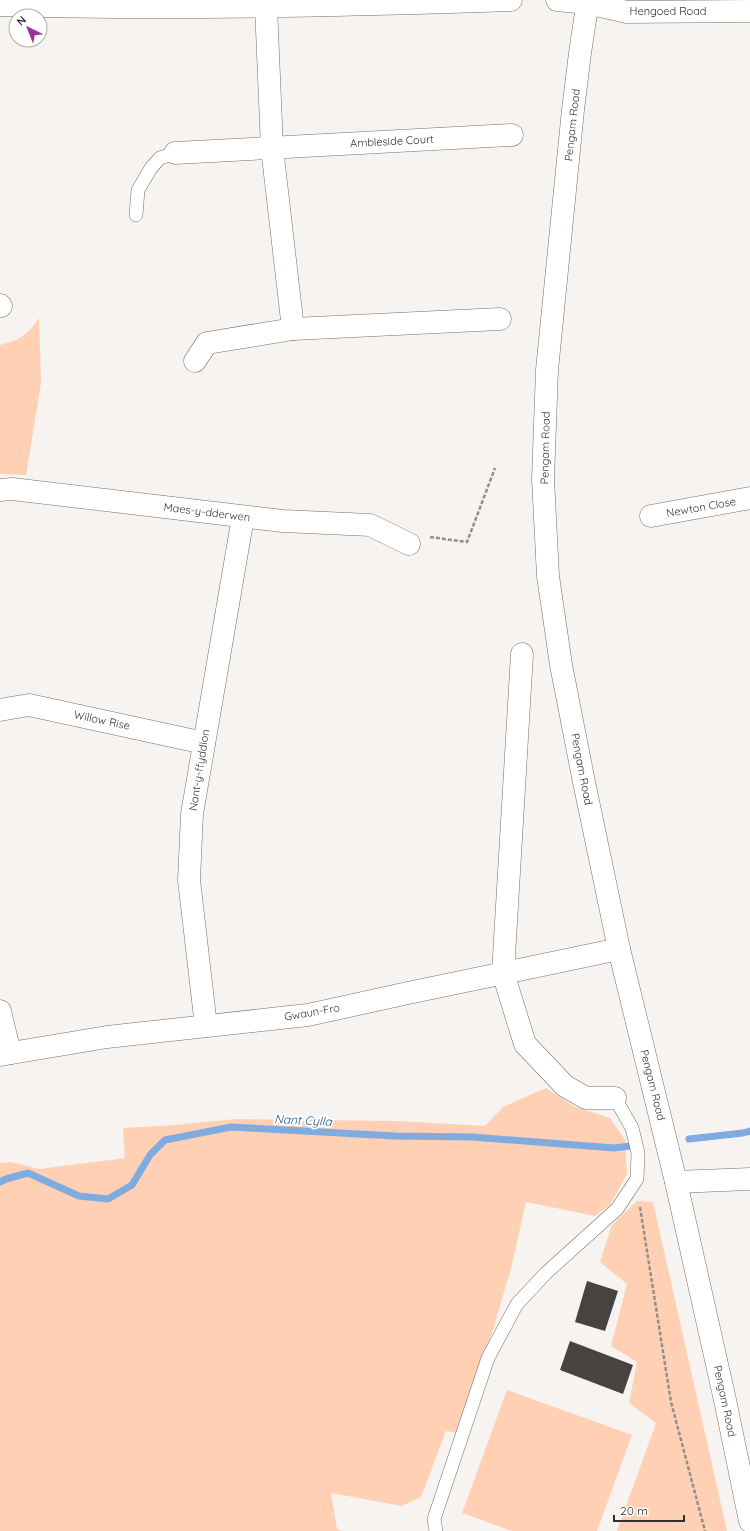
<svg xmlns="http://www.w3.org/2000/svg" width="750" height="1531" font-family="Quicksand,sans-serif">
  <style>
    .green { fill: #ffd0b3 }
    .lines { fill: none; stroke-linecap: round; stroke-linejoin: round }
    .stream { stroke: #7fabe1; stroke-width: 7 }
    .building { fill: #464341 }
    .service-casing { stroke: #726f6d; stroke-width: 14 }
    .minor-casing { stroke: #726f6d; stroke-width: 23 }
    .tertiary-casing { stroke: #726f6d; stroke-width: 23 }
    .secondary-casing { stroke: #726f6d; stroke-width: 23 }
    .path { stroke: #918f8d; stroke-width: 2.5; stroke-dasharray: 4 2; stroke-linecap: butt }
    .service { stroke: #fff; stroke-width: 13 }
    .minor { stroke: #fff; stroke-width: 22 }
    .tertiary { stroke: #fff; stroke-width: 22 }
    .secondary { stroke: #fff; stroke-width: 22 }
    .labels { text-anchor: middle; dominant-baseline: central; stroke-width: 4; stroke-linejoin: round; paint-order: stroke }
    .street-label { font-size: 11px; fill: #31302f; stroke: #fff }
    .water-label { font-size: 12px; font-style: italic; fill: #175293; stroke: #fff }
  </style>
  <rect width="100%" height="100%" fill="#f7f3f0"/>
  <g class="green">
    <path d="M39 318 41 383 26 475 0 474V345C21 340 27 335 39 318Z"/>
    <polygon points="546,1088 575,1107 610,1118 625,1140 627,1174 610,1205 595,1216 526,1202 511,1269 494,1326 459,1433 446,1431 421,1497 402,1506 331,1493 337,1529 342,1531 0,1531 0,1163 11,1162 39,1169 125,1158 123,1128 175,1125 236,1119 396,1121 485,1126 503,1107"/>
    <polygon points="637,1201 653,1202 727,1531 617,1531 656,1423 629,1403 637,1362 611,1346 627,1284 600,1262 612,1225"/>
    <polygon points="507,1390 632,1435 597,1531 512,1531 462,1513"/>
  </g>
  <g class="lines">
    <g class="stream">
      <polyline points="689,1139 743,1133 750,1131"/>
      <polyline points="0,1182 6,1179 28,1173 79,1196 108,1199 132,1185 150,1155 165,1140 231,1127 395,1136 472,1137 614,1148 638,1145"/>
    </g>
  </g>
  <g class="building">
    <polygon points="587,1281 618,1291 605,1331 575,1322"/>
    <polygon points="570,1341 633,1365 623,1394 560,1370"/>
  </g>
  <g class="lines">
    <g class="service-casing">
      <g id="service">
        <polyline points="136,215 138,190 151,168 160,158 175,153"/>
        <polyline points="436,1531 434,1519 488,1358 517,1304 546,1273 617,1209 637,1179 638,1153 632,1128 615,1098"/>
      </g>
    </g>
    <g class="minor-casing">
      <g id="minor">
        <polyline points="557,0 587,3"/>
        <path d="M0 5C170 10 341 6 511 0"/>
        <polyline points="266,6 272,148 293,329"/>
        <polyline points="175,153 512,135"/>
        <polyline points="0,305 1,306"/>
        <polyline points="195,361 207,343 293,329 500,319"/>
        <polyline points="0,490 12,489 283,521 370,525 409,544"/>
        <polyline points="651,516 750,498"/>
        <polyline points="522,654 503,973 525,1044 565,1086 586,1098 615,1098"/>
        <polyline points="0,710 29,705 204,743"/>
        <polyline points="0,1011 10,1053"/>
        <polyline points="206,1026 189,880 192,814 243,517"/>
        <polyline points="0,1055 107,1037 308,1015 408,993 619,949"/>
        <polyline points="676,1182 750,1179"/>
      </g>
    </g>
    <g class="tertiary-casing">
      <polyline id="tertiary" points="587,3 627,12 750,11"/>
    </g>
    <g class="secondary-casing">
      <polyline id="secondary" points="588,0 580,53 573,110 547,370 543,479 548,576 561,665 584,782 619,949 676,1182 725,1400 750,1521"/>
    </g>
    <g class="path">
      <polyline points="430,537 467,542 495,468"/>
      <polyline points="640,1207 671,1402 705,1531"/>
    </g>
    <use href="#service" class="service"/>
    <use href="#minor" class="minor"/>
    <use href="#tertiary" class="tertiary"/>
    <use href="#secondary" class="secondary"/>
  </g>
  <g class="labels">
    <g class="street-label">
      <text x="668" y="11">Hengoed Road</text>
      <text transform="translate(572 125) rotate(-84)">Pengam Road</text>
      <text transform="translate(392 141) rotate(-3)">Ambleside Court</text>
      <text transform="translate(545 448) rotate(-89)">Pengam Road</text>
      <text transform="translate(701 507) rotate(-10)">Newton Close</text>
      <text transform="translate(207 512) rotate(7)">Maes-y-dderwen</text>
      <text transform="translate(102 720) rotate(12)">Willow Rise</text>
      <text transform="translate(582 769) rotate(79)">Pengam Road</text>
      <text transform="translate(199 770) rotate(-81)">Nant-y-ffyddlon</text>
      <text transform="translate(312 1012) rotate(-10)">Gwaun-Fro</text>
      <text transform="translate(653 1085) rotate(76)">Pengam Road</text>
      <text transform="translate(725 1401) rotate(78)">Pengam Road</text>
    </g>
    <g class="water-label">
      <text transform="translate(303 1120) rotate(3)">Nant Cylla</text>
    </g>
  </g>
  <g transform="translate(28 28) rotate(317)"><circle r="19" fill="#ffffff" stroke="#adacac"/>
  <path d="M0-3L7 15L0 10L-7 15Z" fill="#983398"/>
  <text y="-6" font-size="11" font-weight="bold" text-anchor="middle" fill="#31302f">N</text>
  </g>
  <path d="M614 1515v6h70v-6" fill="none" stroke="#31302f" stroke-width="2"/>
  <text x="620" y="1515" font-size="12" fill="#31302f" stroke="#ffffff" stroke-width="3" paint-order="stroke">20 m</text>
</svg>
